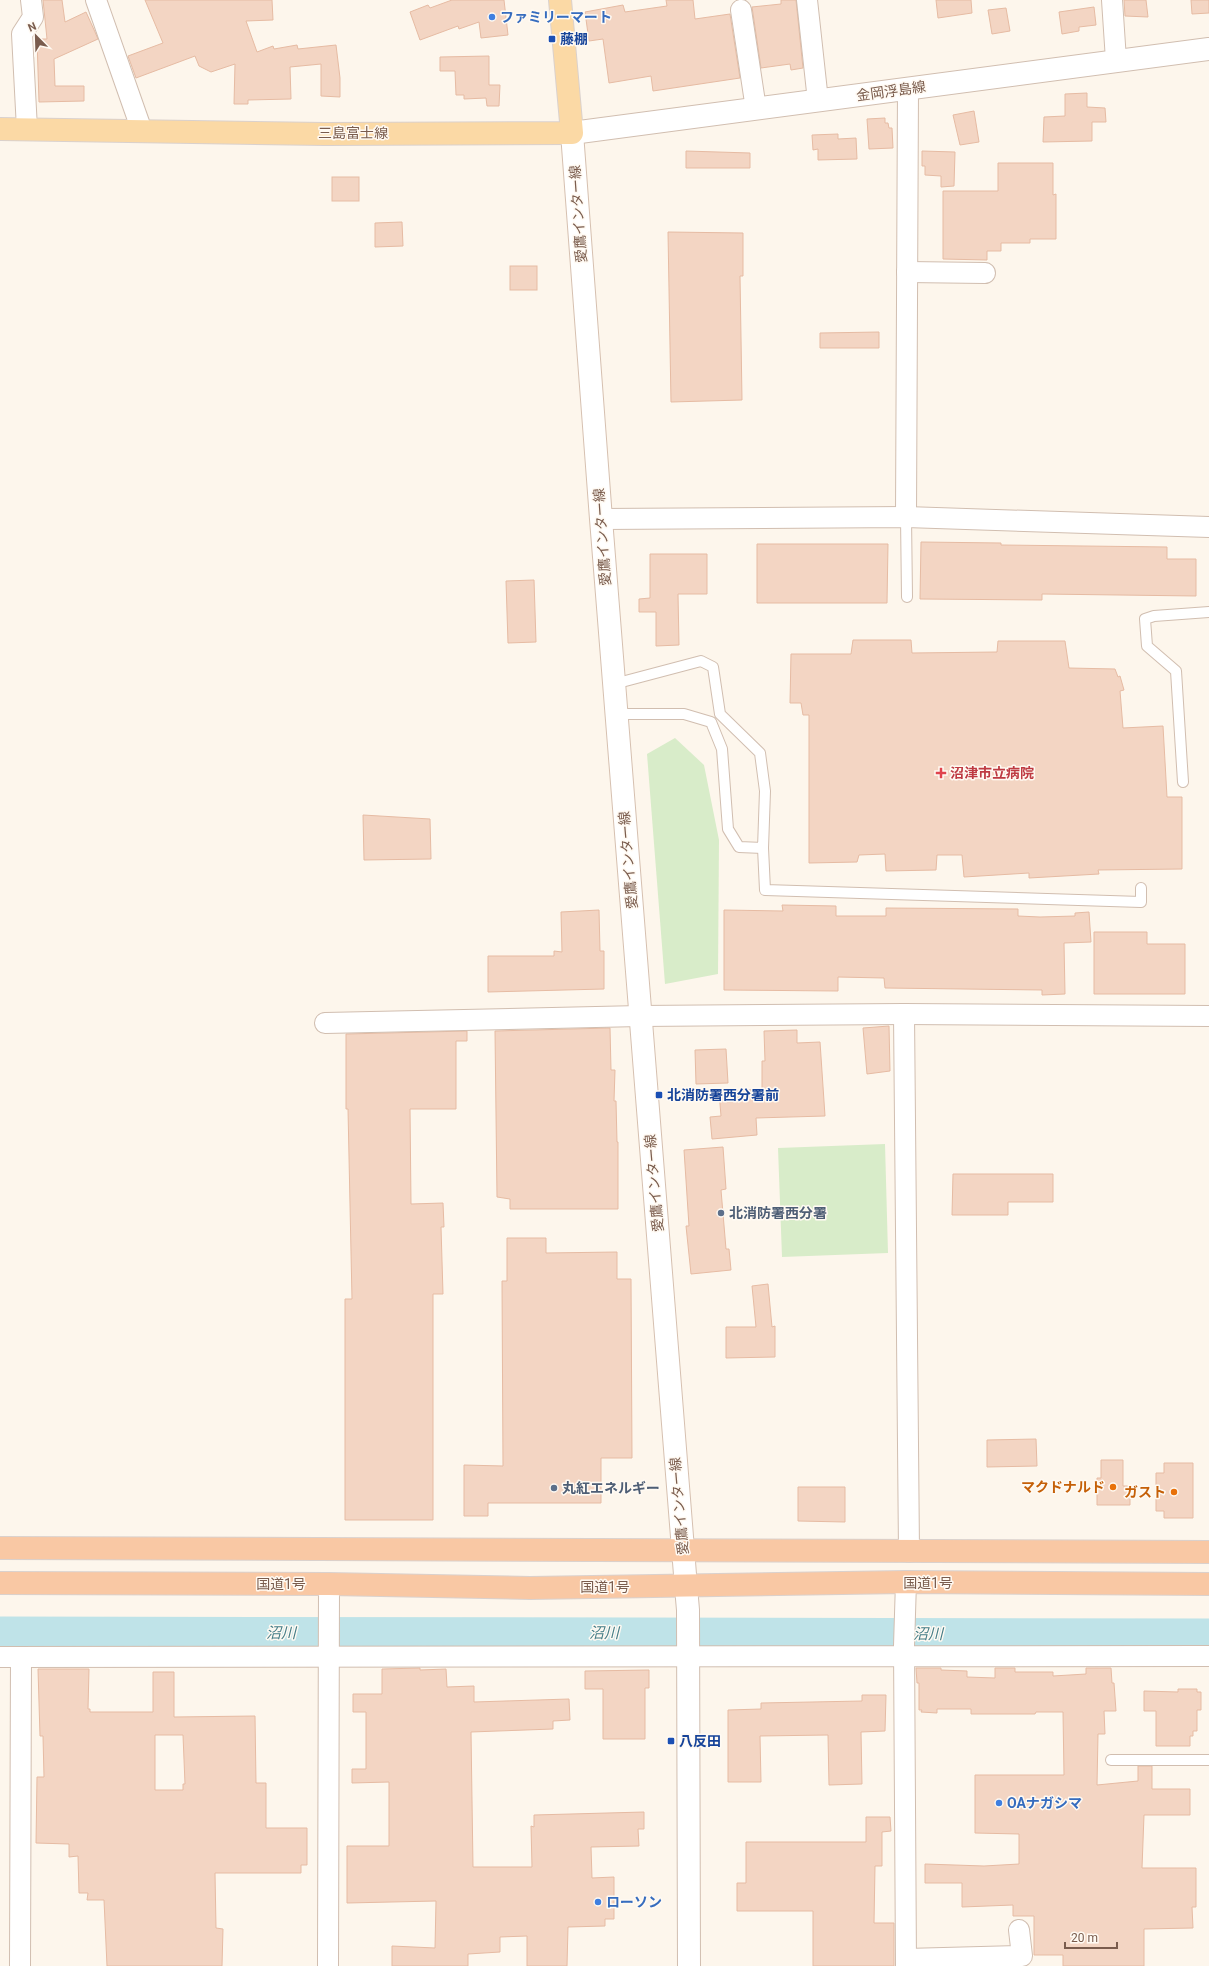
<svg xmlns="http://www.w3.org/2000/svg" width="1209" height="1966" font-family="Roboto,'Noto Sans JP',sans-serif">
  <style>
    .green { fill: #d8ecc9 }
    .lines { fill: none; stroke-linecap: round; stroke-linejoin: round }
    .river { stroke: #bfe3e8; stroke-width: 31 }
    .building { fill: #f3d5c3; stroke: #e6bba3; fill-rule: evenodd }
    .service-casing { stroke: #d1beb0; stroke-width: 12 }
    .minor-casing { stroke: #d1beb0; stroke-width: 22 }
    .tertiary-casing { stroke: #d1beb0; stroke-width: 24 }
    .secondary-casing { stroke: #d6c0b0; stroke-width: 24 }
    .primary-casing { stroke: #dad1cd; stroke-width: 24 }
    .trunk-casing { stroke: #dad1cd; stroke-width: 24 }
    .service { stroke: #fff; stroke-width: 10 }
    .minor { stroke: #fff; stroke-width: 20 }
    .tertiary { stroke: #fff; stroke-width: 22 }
    .secondary { stroke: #fff; stroke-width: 22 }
    .primary { stroke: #fbd9a5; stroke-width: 22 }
    .trunk { stroke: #f9c8a4; stroke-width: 22 }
    .shop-dot { fill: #3f7fe0; stroke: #fffaf3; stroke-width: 1.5 }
    .transit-dot { fill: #1a4fb4; stroke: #fffaf3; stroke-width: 1.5 }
    .health-dot { fill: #e0444e; stroke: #fffaf3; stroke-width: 1.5 }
    .service-dot { fill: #5c6f8a; stroke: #fffaf3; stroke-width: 1.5 }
    .food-dot { fill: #e8710a; stroke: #fffaf3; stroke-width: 1.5 }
    .labels { text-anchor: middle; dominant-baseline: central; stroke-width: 3; stroke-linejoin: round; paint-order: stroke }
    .shop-label { font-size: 14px; font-weight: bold; fill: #366cbe; stroke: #fffaf3; text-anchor: start }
    .transit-label { font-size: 14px; font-weight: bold; fill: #164399; stroke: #fffaf3; text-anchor: start }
    .street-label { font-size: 14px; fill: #7a5c4d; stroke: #fffaf3 }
    .health-label { font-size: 14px; font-weight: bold; fill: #be3a42; stroke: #fffaf3; text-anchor: start }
    .service-label { font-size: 14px; font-weight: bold; fill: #4e5e75; stroke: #fffaf3; text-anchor: start }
    .food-label { font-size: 14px; font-weight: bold; fill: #c56008; stroke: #fffaf3; text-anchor: end }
    .water-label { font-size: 15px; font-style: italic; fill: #437c86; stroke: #fffaf3 }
  </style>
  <rect width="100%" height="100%" fill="#fdf6ec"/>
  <g class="green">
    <polygon points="675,738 704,765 719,840 718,974 665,984 647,754"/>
    <polygon points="885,1144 888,1253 782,1257 778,1148"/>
  </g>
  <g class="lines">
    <polyline class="river" points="0,1632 1209,1634"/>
  </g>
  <g class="building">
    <polygon points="43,0 62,0 65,22 86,12 95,32 98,39 54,59 55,86 84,86 84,101 39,102 37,39 47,39"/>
    <polygon points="145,0 272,0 273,20 246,21 257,52 273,46 274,49 297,45 298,49 336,45 340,78 340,97 321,96 321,64 290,67 291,99 248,100 248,104 234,104 235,64 211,72 199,66 195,56 136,78 128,56 163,43"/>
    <polygon points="452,0 504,0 508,35 481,38 479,22 459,29 458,26 420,40 410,12 428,5 430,8"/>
    <polygon points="666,0 693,0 695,19 730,14 740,78 653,91 651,76 609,83 603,39 589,41 585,12 623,5 625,12 667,6"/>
    <polygon points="781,0 796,0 803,68 791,70 790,64 761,68 752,7 781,4"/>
    <polygon points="936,0 971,0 972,13 938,18"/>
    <polygon points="1124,0 1146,0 1148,17 1125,16"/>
    <polygon points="1191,0 1209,0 1209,13 1192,14"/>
    <polygon points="1094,7 1096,25 1079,27 1079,31 1062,34 1059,12"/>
    <polygon points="1006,8 1010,31 992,34 988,10"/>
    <polygon points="489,56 489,85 500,85 499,106 487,106 486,98 464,99 464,95 456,95 455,71 440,71 440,57"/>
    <polygon points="1087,93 1087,107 1105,108 1106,122 1092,122 1092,141 1043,142 1044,117 1065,116 1065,94"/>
    <polygon points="974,111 979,142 960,145 953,115"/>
    <polygon points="885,118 885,123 888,123 889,128 892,128 893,148 869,149 867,119"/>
    <polygon points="838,134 838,139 856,138 857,159 818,160 818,149 813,150 812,135"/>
    <polygon points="686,151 750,153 750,168 686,168"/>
    <polygon points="922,151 955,152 954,186 941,187 941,176 925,175 925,166 922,166"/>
    <polygon points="998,163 1053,163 1053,195 1056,194 1056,239 1030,239 1030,243 1001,243 1001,251 987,251 987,260 943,259 943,191 998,191"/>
    <rect x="332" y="177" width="27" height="24"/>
    <polygon points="402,222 403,246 375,247 375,223"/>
    <polygon points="668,232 743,233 743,276 740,276 742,400 671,402"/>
    <rect x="510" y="266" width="27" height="24"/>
    <polygon points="879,332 879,348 820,348 820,333"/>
    <polygon points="921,542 1001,543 1001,545 1167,547 1167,559 1196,559 1196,596 1042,594 1042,600 920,599"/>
    <polygon points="757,544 888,544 887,603 757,603"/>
    <polygon points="650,554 707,554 707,594 678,594 679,645 656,646 656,612 639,612 639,599 650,598"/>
    <polygon points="534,580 536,642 508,643 506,581"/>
    <polygon points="853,640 911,640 912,653 997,652 998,641 1065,641 1069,668 1115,669 1118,677 1120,676 1124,690 1120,691 1123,728 1163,726 1167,797 1182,797 1182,869 1098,870 1099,874 1029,878 1029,873 964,877 962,855 937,855 936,870 886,871 885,854 859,855 857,862 809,863 809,715 803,715 801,703 790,703 791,654 851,654"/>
    <polygon points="363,815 430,819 431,859 364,860"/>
    <polygon points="782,905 836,906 836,916 886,916 886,908 1018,909 1018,916 1040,917 1075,916 1075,913 1089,912 1091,942 1064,943 1065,994 1042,995 1042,990 885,988 884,978 838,977 838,991 724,990 724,910 783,911"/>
    <polygon points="599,910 600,951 604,951 604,989 488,992 488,956 554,956 554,951 562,952 561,912"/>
    <polygon points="1094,932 1147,932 1147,944 1185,944 1185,994 1094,994"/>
    <polygon points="889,1026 890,1071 867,1074 863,1028"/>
    <polygon points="610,1028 611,1070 615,1070 614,1101 616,1101 617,1142 618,1142 618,1209 510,1209 510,1199 497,1197 495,1031"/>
    <polygon points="797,1030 797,1043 820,1042 825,1116 756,1118 757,1135 712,1139 710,1117 721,1116 719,1092 762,1089 762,1061 765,1061 764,1031"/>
    <polygon points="467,1031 467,1041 456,1041 456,1109 410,1109 411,1204 443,1203 444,1227 441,1227 443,1294 433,1294 433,1520 345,1520 345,1299 352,1299 348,1109 346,1109 346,1034"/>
    <polygon points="726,1049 728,1083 696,1084 695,1050"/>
    <polygon points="723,1147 726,1189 721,1190 726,1249 729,1249 731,1270 691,1274 686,1226 689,1226 684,1150"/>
    <polygon points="953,1174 1053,1174 1053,1202 1008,1202 1008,1215 952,1215"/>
    <polygon points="507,1238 546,1238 546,1253 617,1252 617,1279 631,1279 632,1458 601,1458 601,1503 488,1503 488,1516 464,1516 464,1465 503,1466 502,1281 507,1281"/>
    <polygon points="768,1284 772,1327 775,1326 775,1357 726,1358 726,1327 756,1327 752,1286"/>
    <polygon points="1036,1439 1037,1466 987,1467 987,1440"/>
    <polygon points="1101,1460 1123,1460 1123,1486 1130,1486 1130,1505 1097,1505 1097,1478 1101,1478"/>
    <polygon points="1164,1463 1193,1463 1193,1518 1164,1518 1164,1511 1156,1511 1156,1473 1164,1473"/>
    <polygon points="798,1487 845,1487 845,1522 798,1521"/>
    <polygon points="420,1668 420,1670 446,1669 447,1687 474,1686 474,1702 569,1699 570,1720 553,1721 553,1729 471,1732 473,1867 532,1867 531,1826 534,1827 534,1815 644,1812 644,1829 638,1829 639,1846 591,1847 592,1878 614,1877 614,1919 605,1919 605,1926 568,1927 567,1966 527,1966 527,1936 500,1937 500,1952 468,1954 468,1966 392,1966 392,1946 435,1948 436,1901 347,1903 347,1846 389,1846 389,1782 352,1783 352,1769 366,1769 366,1712 353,1712 353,1694 382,1694 382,1669"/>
    <polygon points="916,1668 941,1668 941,1670 967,1671 967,1677 995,1678 995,1668 1015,1668 1015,1672 1053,1672 1053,1676 1086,1674 1086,1668 1111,1668 1112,1683 1114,1683 1116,1711 1104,1711 1105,1734 1098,1734 1097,1785 1138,1781 1138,1766 1152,1766 1152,1789 1190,1789 1190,1815 1144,1815 1142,1868 1196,1868 1196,1907 1192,1907 1193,1928 1144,1929 1144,1966 1063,1966 1063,1955 1034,1955 1034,1916 1013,1916 1013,1905 962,1907 962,1883 925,1883 925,1864 984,1866 1019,1864 1019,1834 975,1833 975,1775 1064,1775 1063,1712 1036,1712 1035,1714 971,1714 971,1709 937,1709 937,1713 921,1712 922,1710 919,1710 919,1683 917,1683"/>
    <path d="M38 1669H89L88 1709H90V1712H153V1672H174V1717L255 1716 256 1783H266V1828H307V1865H301V1873H215L216 1928 223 1929 222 1966H107L104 1900H87L88 1893H79L78 1856 69 1857V1844L36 1843 37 1777H44L43 1736H40ZM155 1735H183L185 1784H183V1790H155Z"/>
    <polygon points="649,1670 649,1688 645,1688 645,1739 603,1739 603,1689 585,1689 585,1671"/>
    <polygon points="1178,1689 1197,1689 1197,1692 1201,1692 1201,1710 1197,1710 1197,1731 1193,1731 1193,1736 1190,1736 1190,1746 1156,1746 1156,1711 1144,1711 1144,1691 1178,1692"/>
    <polygon points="862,1695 886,1695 885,1731 861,1732 862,1784 829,1785 828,1735 760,1736 761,1782 728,1782 728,1710 761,1709 761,1703 862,1701"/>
    <polygon points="866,1817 890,1817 891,1831 882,1832 882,1866 875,1866 874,1923 894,1923 894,1966 813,1966 813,1911 737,1911 737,1883 746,1883 746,1842 866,1842"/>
  </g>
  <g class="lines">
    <g class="service-casing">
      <g id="service">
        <polyline points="906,517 907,597"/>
        <polyline points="614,684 701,661 713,667 720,714 760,753 765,791 763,848 739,847 728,829 722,749 711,722 684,714 616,714"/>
        <polyline points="1183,782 1176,671 1147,646 1145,619 1154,616 1209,612"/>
        <polyline points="763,848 765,890 1141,902 1141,888"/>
        <polyline points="1111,1760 1209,1760"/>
      </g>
    </g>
    <g class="minor-casing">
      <g id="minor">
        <polyline points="96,0 142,131"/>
        <polyline points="807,0 818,101"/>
        <polyline points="1112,0 1116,60"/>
        <polyline points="741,10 756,109"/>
        <polyline points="27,129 22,34 33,17 31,0"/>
        <polyline points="907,272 985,273"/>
        <polyline points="906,517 908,88"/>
        <polyline points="601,519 906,517 1209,527"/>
        <polyline points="904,1014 909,1552"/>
        <polyline points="325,1023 640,1016 904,1014 1209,1016"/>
        <polyline points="0,1657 1209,1656"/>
        <polyline points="906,1959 1022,1956 1019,1930"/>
        <polyline points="20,1966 21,1657"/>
        <polyline points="328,1966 329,1584"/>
        <polyline points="906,1966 904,1646 906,1582"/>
      </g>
    </g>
    <g class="tertiary-casing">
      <g id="tertiary">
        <polyline points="572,133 1209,49"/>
        <polyline points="686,1587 688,1610 689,1966"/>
      </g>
    </g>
    <g class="secondary-casing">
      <polyline id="secondary" points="572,133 601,519 686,1587"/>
    </g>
    <g class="primary-casing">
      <polyline id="primary" points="0,129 325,134 572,133 560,0"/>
    </g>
    <g class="trunk-casing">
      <g id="trunk">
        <polyline points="0,1548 1209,1552"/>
        <polyline points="0,1583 329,1584 530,1588 906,1582 1209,1584"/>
      </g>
    </g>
    <use href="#service" class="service"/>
    <use href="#minor" class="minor"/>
    <use href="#tertiary" class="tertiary"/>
    <use href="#secondary" class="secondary"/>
    <use href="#primary" class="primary"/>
    <use href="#trunk" class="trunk"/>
  </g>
  <g class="shop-dot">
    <circle cx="492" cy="17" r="4"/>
    <circle cx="999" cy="1803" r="4"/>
    <circle cx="598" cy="1902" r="4"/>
  </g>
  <g class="transit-dot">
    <rect x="548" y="35" width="8" height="8" rx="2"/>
    <rect x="655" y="1091" width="8" height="8" rx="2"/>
    <rect x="667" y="1737" width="8" height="8" rx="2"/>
  </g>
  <path class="health-dot" d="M939 767h4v4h4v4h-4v4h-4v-4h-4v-4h4z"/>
  <g class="service-dot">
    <circle cx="721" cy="1213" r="4"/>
    <circle cx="554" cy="1488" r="4"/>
  </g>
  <g class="food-dot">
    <circle cx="1113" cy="1487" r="4"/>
    <circle cx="1174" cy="1492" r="4"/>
  </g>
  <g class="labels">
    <g class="shop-label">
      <text x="500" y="17">ファミリーマート</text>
      <text x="1007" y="1803">OAナガシマ</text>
      <text x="606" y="1902">ローソン</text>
    </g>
    <g class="transit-label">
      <text x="560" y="39">藤棚</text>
      <text x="667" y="1095">北消防署西分署前</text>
      <text x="679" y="1741">八反田</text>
    </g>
    <g class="street-label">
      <text transform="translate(891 91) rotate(-8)">金岡浮島線</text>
      <text x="353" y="133">三島富士線</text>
      <text transform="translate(578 214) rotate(-94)">愛鷹インター線</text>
      <text transform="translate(602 537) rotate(-94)">愛鷹インター線</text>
      <text transform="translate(628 860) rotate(-95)">愛鷹インター線</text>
      <text transform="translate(654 1183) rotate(-95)">愛鷹インター線</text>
      <text transform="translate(679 1506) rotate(-95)">愛鷹インター線</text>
      <text x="928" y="1583">国道1号</text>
      <text x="281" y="1584">国道1号</text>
      <text x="605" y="1587">国道1号</text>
    </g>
    <g class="health-label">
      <text x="950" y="773">沼津市立病院</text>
    </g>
    <g class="service-label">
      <text x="729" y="1213">北消防署西分署</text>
      <text x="562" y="1488">丸紅エネルギー</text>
    </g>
    <g class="food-label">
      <text x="1105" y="1487">マクドナルド</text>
      <text x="1166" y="1492">ガスト</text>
    </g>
    <g class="water-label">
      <text x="281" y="1633">沼川</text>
      <text x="604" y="1633">沼川</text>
      <text x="928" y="1634">沼川</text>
    </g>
  </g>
  <g transform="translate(36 36) rotate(337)" stroke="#fffaf3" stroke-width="3" paint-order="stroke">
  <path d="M0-3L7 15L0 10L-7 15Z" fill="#7a5c4d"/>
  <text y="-6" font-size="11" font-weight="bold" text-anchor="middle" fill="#7a5c4d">N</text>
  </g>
  <path d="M1065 1942v6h52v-6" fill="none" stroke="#7a5c4d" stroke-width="2"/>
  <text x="1071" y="1942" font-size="12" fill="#7a5c4d" stroke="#fffaf3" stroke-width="3" paint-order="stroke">20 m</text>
</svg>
